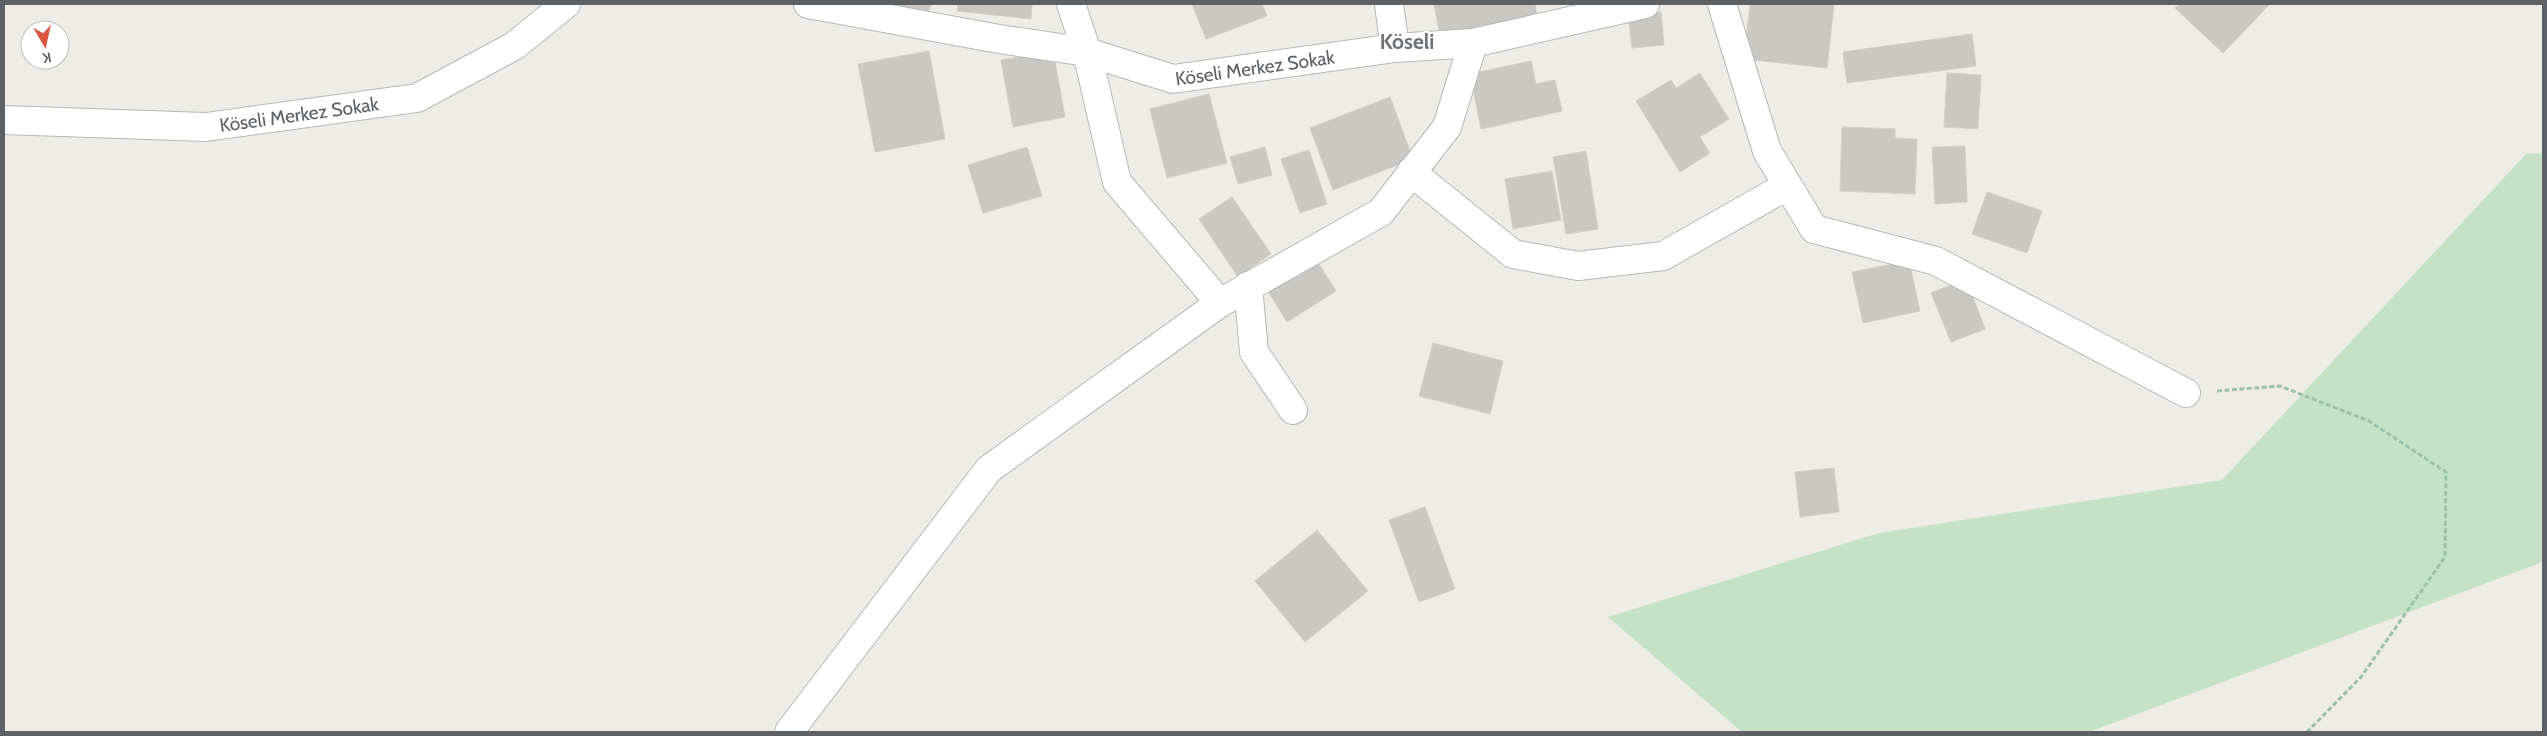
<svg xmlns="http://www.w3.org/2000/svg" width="2547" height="736" font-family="Cabin,sans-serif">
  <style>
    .green { fill: #c4e3c6 }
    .building { fill: #cac8c2; stroke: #d2cfc4 }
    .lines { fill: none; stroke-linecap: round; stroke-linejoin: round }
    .minor-casing { stroke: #b5b7bb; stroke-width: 30 }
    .tertiary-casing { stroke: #b5b7bb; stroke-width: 30 }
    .path { stroke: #9cc1aa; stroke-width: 3; stroke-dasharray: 5 2.5; stroke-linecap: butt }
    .minor { stroke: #fff; stroke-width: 28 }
    .tertiary { stroke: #fff; stroke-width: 28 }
    .labels { text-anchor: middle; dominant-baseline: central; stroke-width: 4; stroke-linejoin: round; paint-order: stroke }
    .street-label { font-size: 19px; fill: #5d6064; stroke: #fff }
    .quarter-label { font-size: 21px; font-weight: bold; fill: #6e7276; stroke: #fff }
  </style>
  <rect width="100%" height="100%" fill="#eeede5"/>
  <polygon class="green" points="2543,153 2543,562 2089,732 1742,732 1608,617 1879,533 2222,480 2526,154"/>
  <g class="building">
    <polygon points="884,4 931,4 929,11"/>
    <polygon points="958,4 1032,4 1031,19 957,11"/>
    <polygon points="1192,4 1262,4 1267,16 1206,39"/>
    <polygon points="1434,4 1535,4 1537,16 1440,35"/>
    <polygon points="1750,4 1834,4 1827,68 1744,59"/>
    <polygon points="2180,4 2270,4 2223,53 2175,8"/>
    <polygon points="1661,12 1664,45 1632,48 1628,15"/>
    <polygon points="1972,34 1976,66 1847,83 1843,52"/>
    <polygon points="929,51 945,139 875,152 858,64"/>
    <polygon points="1053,51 1065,117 1013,127 1001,60"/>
    <polygon points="1531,61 1536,84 1555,80 1562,111 1481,129 1470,74"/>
    <polygon points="1700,73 1729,119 1700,137 1710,153 1680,172 1636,101 1671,80 1676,88"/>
    <polygon points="1947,73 1981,75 1978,129 1944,127"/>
    <polygon points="1209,94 1227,163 1167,178 1150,109"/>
    <polygon points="1390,97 1413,159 1333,190 1310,128"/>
    <polygon points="1842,127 1895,129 1895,138 1917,139 1915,194 1840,191"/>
    <polygon points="1965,146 1967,202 1935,204 1932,147"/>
    <polygon points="1027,147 1042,196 983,213 968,165"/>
    <polygon points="1265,147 1272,175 1238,184 1230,157"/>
    <polygon points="1309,150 1327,204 1300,213 1281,159"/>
    <polygon points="1586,151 1598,229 1566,234 1553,157"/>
    <polygon points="1552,171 1561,220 1513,229 1505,179"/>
    <polygon points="1987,192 2042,211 2027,253 1972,234"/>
    <polygon points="1232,197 1271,254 1238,277 1199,219"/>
    <polygon points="1315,258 1336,291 1287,322 1266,288"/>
    <polygon points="1909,261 1920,311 1863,323 1852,272"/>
    <polygon points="1966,279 1985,329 1951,342 1931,293"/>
    <polygon points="1433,343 1503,361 1490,414 1419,396"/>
    <polygon points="1834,468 1839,512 1800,517 1795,472"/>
    <polygon points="1425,507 1455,589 1419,602 1389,520"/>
    <polygon points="1317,530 1368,591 1305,642 1255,581"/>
  </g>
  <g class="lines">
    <g class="minor-casing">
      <g id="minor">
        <polyline points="1071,4 1087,52 1117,182 1220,303"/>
        <polyline points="1389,4 1395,48"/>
        <polyline points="1722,4 1767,151 1814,229 1936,261 2186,393"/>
        <polyline points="1411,172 1513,254 1578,266 1663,256 1787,186"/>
        <polyline points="1248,286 1254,352 1293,410"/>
        <polyline points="789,732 989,469 1220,303 1381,212 1447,127 1473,43"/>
      </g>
    </g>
    <g class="tertiary-casing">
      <g id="tertiary">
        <path id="s1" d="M808 4 999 39 1087 52 1173 79 1395 48 1473 43 1645 4"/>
        <path id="s2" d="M4 120 206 127 417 98 514 46 566 4"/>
      </g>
    </g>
    <polyline class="path" points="2217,391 2280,386 2369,421 2446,472 2445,557 2361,677 2307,732"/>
    <use href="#minor" class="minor"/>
    <use href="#tertiary" class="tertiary"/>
  </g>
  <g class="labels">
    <g class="street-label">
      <text stroke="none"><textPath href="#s1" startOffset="456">Köseli Merkez Sokak</textPath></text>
      <text stroke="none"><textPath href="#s2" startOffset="296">Köseli Merkez Sokak</textPath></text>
    </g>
    <g class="quarter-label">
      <text x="1407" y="41">Köseli</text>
    </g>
  </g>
  <rect width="2547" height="736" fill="none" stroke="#5d6064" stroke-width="10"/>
  <g transform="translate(45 45) rotate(171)"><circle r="24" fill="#ffffff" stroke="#bebfc1"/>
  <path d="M0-4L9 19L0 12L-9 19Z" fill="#da5640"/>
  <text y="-8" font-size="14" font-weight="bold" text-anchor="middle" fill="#5d6064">K</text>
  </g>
</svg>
